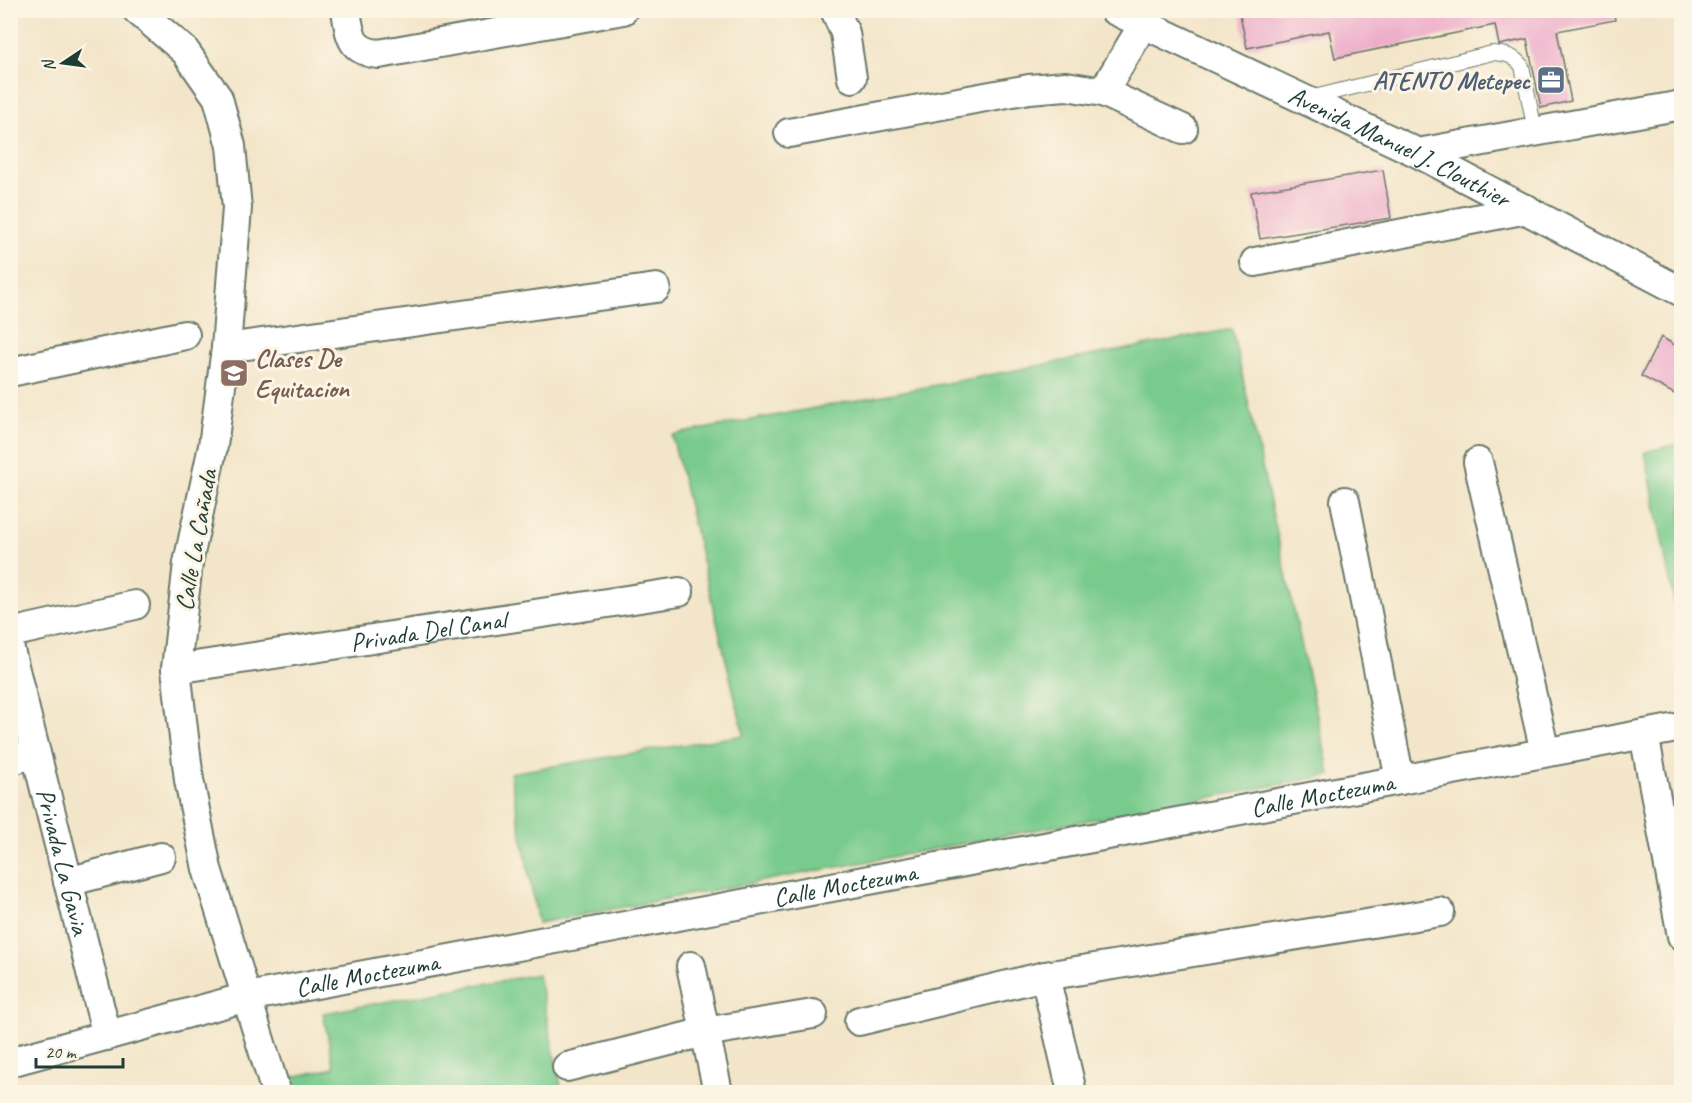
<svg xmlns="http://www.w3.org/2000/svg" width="1692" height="1103" font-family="Caveat,sans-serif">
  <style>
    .green { fill: #79cb8d; stroke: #4c8460; stroke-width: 1.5 }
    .building { fill: #edadca }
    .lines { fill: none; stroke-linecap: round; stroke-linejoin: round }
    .service-casing { stroke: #697868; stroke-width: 16 }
    .minor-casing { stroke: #697868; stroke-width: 32 }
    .service { stroke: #fff; stroke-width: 14 }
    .minor { stroke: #fff; stroke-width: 28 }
    .labels { text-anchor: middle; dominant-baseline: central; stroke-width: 6; stroke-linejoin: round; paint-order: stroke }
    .service-label { font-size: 26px; font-weight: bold; fill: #4e5e75; stroke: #fcf5e5; text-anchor: end }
    .street-label { font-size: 26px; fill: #1f3d34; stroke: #fcf5e5 }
    .education-label { font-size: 26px; font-weight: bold; fill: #785e54; stroke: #fcf5e5; text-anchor: start }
  </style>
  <rect width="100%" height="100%" fill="#fcf5e5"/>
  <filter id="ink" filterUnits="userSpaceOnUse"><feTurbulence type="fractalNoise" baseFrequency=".0167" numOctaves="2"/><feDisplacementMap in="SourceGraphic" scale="12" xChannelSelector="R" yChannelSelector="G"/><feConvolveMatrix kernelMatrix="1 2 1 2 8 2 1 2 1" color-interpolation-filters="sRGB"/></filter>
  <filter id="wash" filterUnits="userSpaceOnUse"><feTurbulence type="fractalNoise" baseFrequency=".008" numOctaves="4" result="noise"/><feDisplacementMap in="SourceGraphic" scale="24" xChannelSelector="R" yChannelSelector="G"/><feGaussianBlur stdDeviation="1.35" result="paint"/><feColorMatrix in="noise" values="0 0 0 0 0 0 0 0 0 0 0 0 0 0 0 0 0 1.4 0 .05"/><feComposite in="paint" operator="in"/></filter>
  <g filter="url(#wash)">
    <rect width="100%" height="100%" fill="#f3e5c9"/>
    <g class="green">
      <polygon points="1232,329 1330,775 538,923 510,773 744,735 672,435"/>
      <polygon points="1681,443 1682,444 1681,639 1645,452"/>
      <polygon points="538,974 562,1092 297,1092 292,1077 334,1068 323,1013"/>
    </g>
    <g id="blocks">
      <g class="building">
        <polygon points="1239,10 1613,10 1615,20 1557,31 1571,101 1541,108 1527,39 1499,45 1495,25 1335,58 1329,31 1247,48"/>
        <polygon points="1383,170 1391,218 1260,239 1251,192"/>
        <polygon points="1661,337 1682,349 1682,398 1641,376"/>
      </g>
    </g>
  </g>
  <g filter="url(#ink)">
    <use href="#blocks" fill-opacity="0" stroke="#697868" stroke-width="1.5"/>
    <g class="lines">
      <g class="service-casing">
        <path id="service" d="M1310 98 1492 53C1506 54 1513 55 1522 66L1535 131"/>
      </g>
      <g class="minor-casing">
        <g id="minor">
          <polyline points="137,10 185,51 218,98 231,146 237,208 226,348 213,446 188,563 176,669 189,780 207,869 276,1092"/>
          <path d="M346 10C350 35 350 51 379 54L623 10"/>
          <polyline points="835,10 845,33 852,78"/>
          <path id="s1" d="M1114 10 1418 153 1682 292"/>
          <polyline points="1103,92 1143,25"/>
          <polyline points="789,133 1029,89 1066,86 1103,92 1183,129"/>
          <polyline points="1418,153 1682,105"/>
          <polyline points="1255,262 1527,209"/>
          <polyline points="226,348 656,288"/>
          <polyline points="10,372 185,335"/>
          <polyline points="1478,462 1545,752"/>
          <polyline points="1345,501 1400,780"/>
          <polyline points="10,633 135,605"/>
          <path id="s2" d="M10 650 107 1036"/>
          <path id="s3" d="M176 669 679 592"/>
          <polyline points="1644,734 1682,936"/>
          <polyline points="10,760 36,754"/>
          <polyline points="68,882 161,857"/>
          <polyline points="691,966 718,1092"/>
          <polyline points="1045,976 1072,1092"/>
          <polyline points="859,1021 1045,976 1440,912"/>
          <path id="s4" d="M10 1062 247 997 1682 727"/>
          <polyline points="567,1067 705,1032 813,1014"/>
        </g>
      </g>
      <use href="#service" class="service"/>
      <use href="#minor" class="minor"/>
    </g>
  </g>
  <defs>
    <g id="office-square" transform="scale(1.5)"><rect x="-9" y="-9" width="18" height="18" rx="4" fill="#5c6f8a" stroke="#fcf5e5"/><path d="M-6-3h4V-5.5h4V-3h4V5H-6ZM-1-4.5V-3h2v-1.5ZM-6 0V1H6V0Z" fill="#fff"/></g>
    <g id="school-square" transform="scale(1.5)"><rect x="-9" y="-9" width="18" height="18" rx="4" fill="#8d6e63" stroke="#fcf5e5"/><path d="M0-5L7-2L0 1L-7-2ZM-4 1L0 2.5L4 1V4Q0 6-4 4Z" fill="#fff"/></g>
  </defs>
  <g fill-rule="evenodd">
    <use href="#office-square" x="1551" y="80"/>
    <use href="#school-square" x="234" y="373"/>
  </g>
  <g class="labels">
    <g class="service-label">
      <text x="1530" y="80">ATENTO Metepec</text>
    </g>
    <g class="street-label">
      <text stroke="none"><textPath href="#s1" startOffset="316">Avenida Manuel J. Clouthier</textPath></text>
      <text transform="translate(196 540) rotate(-80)">Calle La Cañada</text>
      <text stroke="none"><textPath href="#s3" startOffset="255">Privada Del Canal</textPath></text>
      <text stroke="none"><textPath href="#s4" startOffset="1340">Calle Moctezuma</textPath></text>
      <text stroke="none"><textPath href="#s2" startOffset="218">Privada La Gavia</textPath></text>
      <text stroke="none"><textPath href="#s4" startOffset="854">Calle Moctezuma</textPath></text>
      <text stroke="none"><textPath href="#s4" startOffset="368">Calle Moctezuma</textPath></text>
    </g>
    <g class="education-label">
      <text x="255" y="358">Clases De<tspan x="255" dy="30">Equitacion</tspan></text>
    </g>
  </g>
  <rect width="1692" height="1103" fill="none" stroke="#fcf5e5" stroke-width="36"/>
  <g transform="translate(63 63) rotate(257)" stroke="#fcf5e5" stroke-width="4.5" paint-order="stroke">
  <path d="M0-4.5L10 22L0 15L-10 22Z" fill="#1f3d34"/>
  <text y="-9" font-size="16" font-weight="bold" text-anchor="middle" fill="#1f3d34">N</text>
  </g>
  <path d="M36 1058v9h87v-9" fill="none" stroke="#1f3d34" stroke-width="3"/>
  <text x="45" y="1058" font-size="18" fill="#1f3d34" stroke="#fcf5e5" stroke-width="4.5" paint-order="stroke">20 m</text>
</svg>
